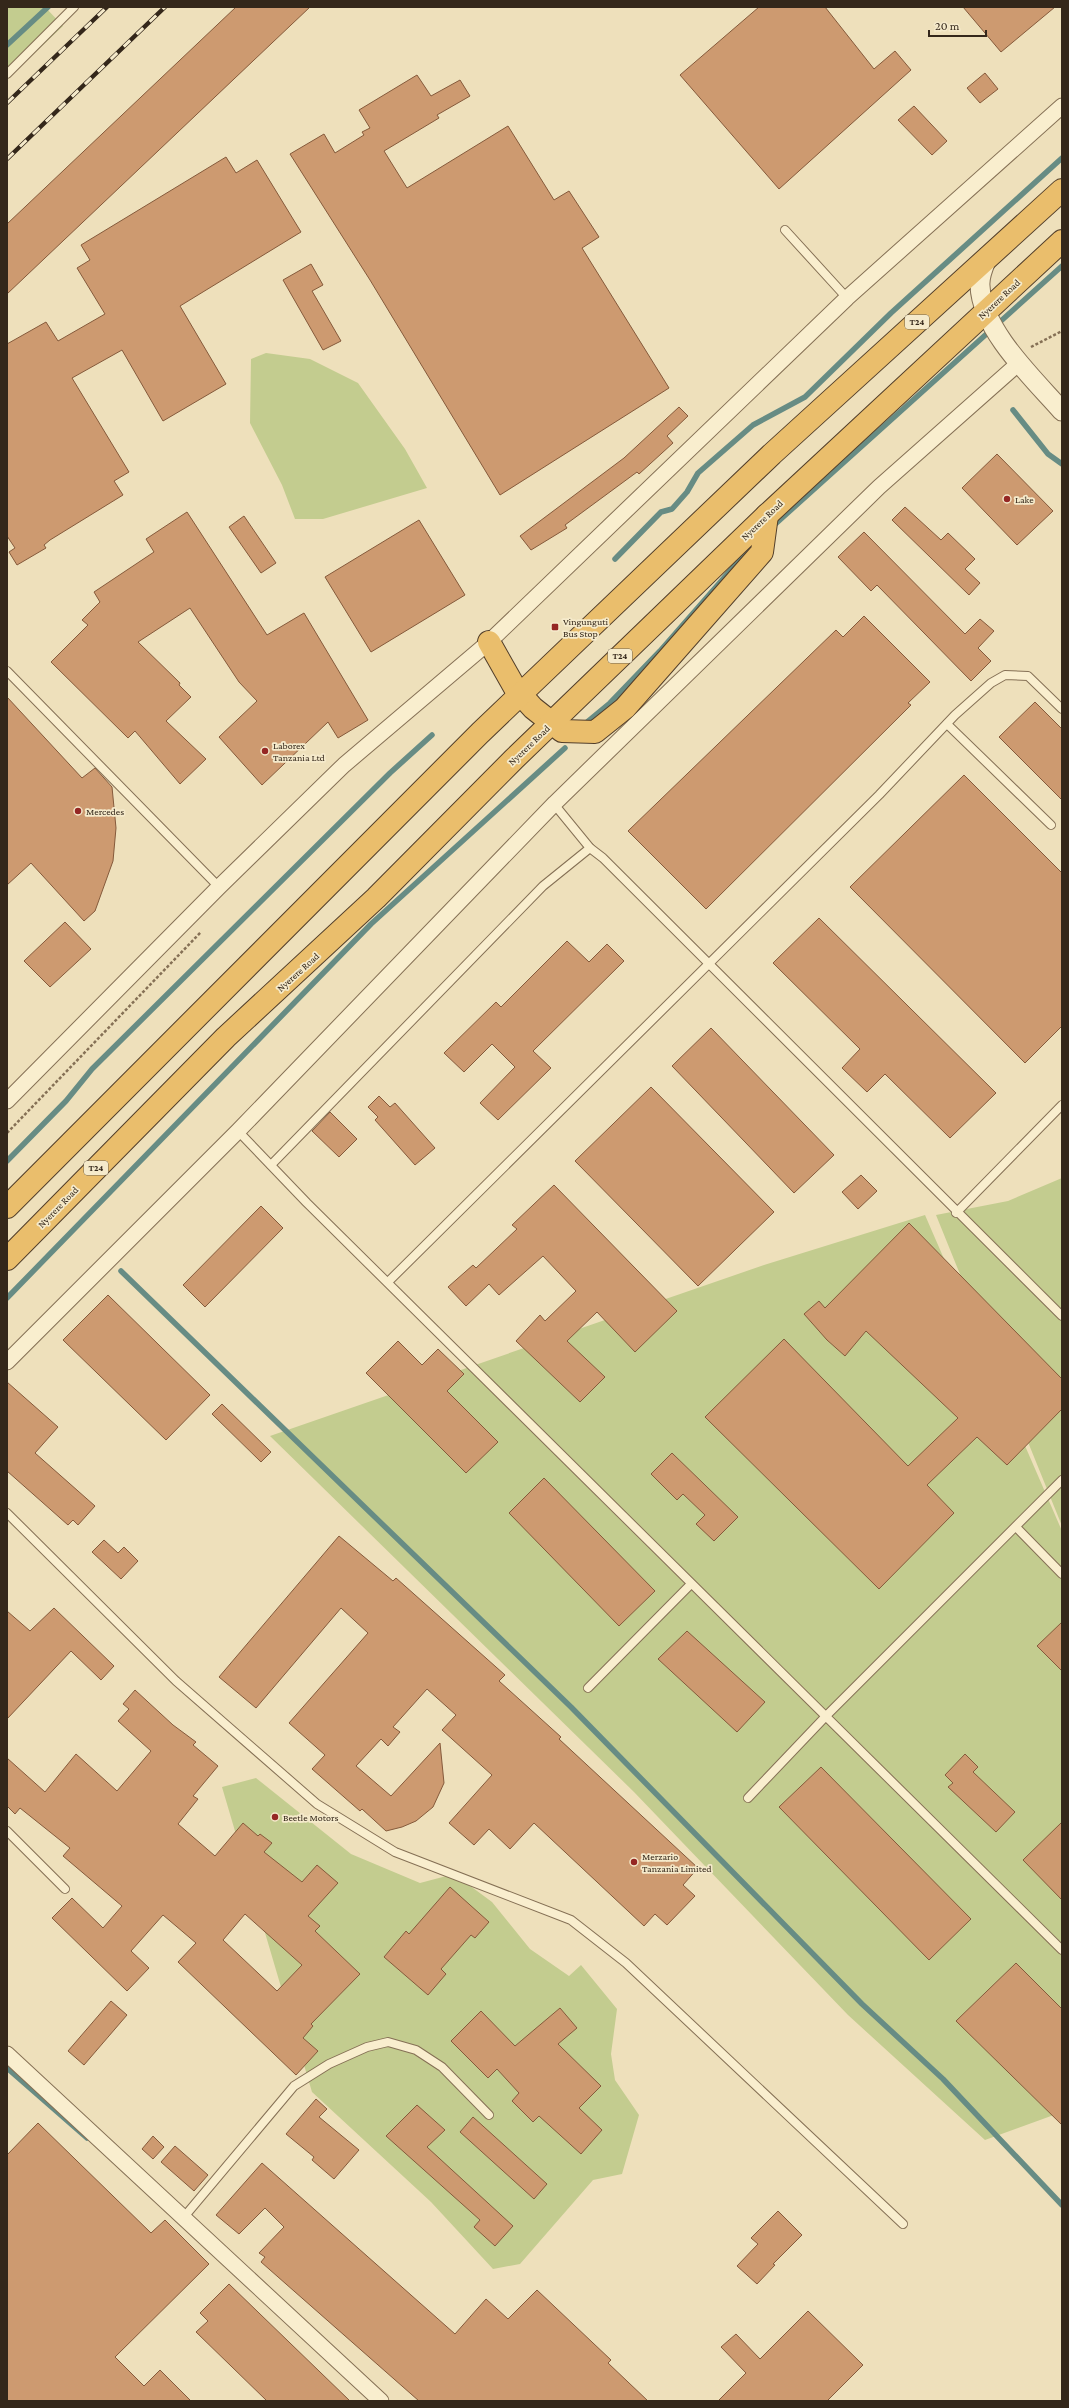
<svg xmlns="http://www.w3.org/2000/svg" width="1069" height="2408" font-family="'Crimson Pro',serif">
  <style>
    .green { fill: #c3cc8f }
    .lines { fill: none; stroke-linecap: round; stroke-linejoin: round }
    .stream { stroke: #678c84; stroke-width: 5.5 }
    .building { fill: #cd9a70; stroke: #855a3b; fill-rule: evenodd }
    .service-casing { stroke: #857055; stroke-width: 10 }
    .minor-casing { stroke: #857055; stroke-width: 17 }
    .tertiary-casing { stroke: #857055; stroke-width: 21 }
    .trunk-casing { stroke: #523e2a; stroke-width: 24 }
    .path { stroke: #857055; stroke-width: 2.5; stroke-dasharray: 3 2; stroke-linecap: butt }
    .service { stroke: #f9eece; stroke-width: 8 }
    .minor { stroke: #f9eece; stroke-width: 15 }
    .tertiary { stroke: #f9eece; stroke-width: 19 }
    .trunk { stroke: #eabe6c; stroke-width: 22 }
    .rail-casing { stroke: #34271a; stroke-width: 4.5 }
    .rail { stroke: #f5eacb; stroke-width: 3; stroke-dasharray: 9; stroke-linecap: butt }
    .poi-dot { fill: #952724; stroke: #f5eacb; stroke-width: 1.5 }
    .labels { text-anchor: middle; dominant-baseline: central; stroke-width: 3.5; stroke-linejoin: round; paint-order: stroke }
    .shield { fill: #f5eacb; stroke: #6e624f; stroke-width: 1 }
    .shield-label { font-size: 9px; font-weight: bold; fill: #34271a }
    .street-label { font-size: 10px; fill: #34271a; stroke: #f5eacb }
    .poi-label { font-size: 10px; fill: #34271a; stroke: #f5eacb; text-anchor: start }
  </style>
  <rect width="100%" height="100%" fill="#eee0bb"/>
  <g class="green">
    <polygon points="7,7 45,7 63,26 7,79"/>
    <polygon points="266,353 310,359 358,383 405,449 427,488 323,519 295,519 282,485 250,423 251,359"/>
    <polygon points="1062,1178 1062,1526 936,1215 1008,1201"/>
    <polygon points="925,1215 1062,1531 1062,2112 985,2140 848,2015 634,1792 270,1436 764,1265"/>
    <polygon points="256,1778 351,1854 420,1883 454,1874 492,1902 530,1949 569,1976 581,1965 617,2009 611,2054 615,2080 639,2115 622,2174 593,2180 520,2264 493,2269 431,2202 312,2092 222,1787"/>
  </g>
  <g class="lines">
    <g class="stream">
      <polyline points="7,45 48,7"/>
      <polyline points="1013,410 1048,454 1062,464"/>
      <polyline points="772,527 1062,266"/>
      <polyline points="615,559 661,512 672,509 687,492 698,473 753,425 805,397 891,313 1062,158"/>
      <polyline points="587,722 610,703 660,651 757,540"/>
      <polyline points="7,1161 66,1101 92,1069 390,773 432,735"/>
      <polyline points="121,1271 571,1707 862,2004 943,2079 1062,2205"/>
      <polyline points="7,1298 371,924 565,748"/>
      <polyline points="7,2068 87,2138"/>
    </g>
  </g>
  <g class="building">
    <polygon points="236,7 310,7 7,294 7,224"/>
    <polygon points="759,7 825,7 874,69 895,51 911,70 779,189 680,75"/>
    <polygon points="963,7 1055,7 1001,52"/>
    <polygon points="985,73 998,89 980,103 967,88"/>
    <polygon points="417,75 431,96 460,80 470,96 437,115 439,118 384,151 407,188 508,126 554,200 569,191 599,237 582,248 669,388 500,495 370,280 290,154 324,134 335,153 364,135 362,132 370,128 359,110"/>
    <polygon points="914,106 947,141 932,155 898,120"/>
    <polygon points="226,157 236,173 257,160 301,232 180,306 226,384 163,421 122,350 72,378 129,472 114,481 123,495 50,540 44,545 46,548 17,565 9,552 15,548 7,536 7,344 46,322 58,341 105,314 77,268 90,260 81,245"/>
    <polygon points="311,264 323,285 312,291 341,341 323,350 283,280"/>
    <polygon points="679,407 688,416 667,436 673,443 639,474 637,472 565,525 567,528 531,550 520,536 624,458"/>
    <polygon points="997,454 1053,511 1017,545 962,488"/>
    <polygon points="905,507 941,540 948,533 975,559 965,569 980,583 969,595 892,520"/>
    <polygon points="187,512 267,635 304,613 368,720 338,738 328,722 262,785 219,737 257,701 239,682 190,608 138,642 180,683 179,685 191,697 166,721 206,759 180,784 135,731 128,738 51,662 88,625 82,620 100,602 94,592 154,552 146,539"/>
    <polygon points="244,516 276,563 261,573 229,527"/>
    <polygon points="419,520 465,595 371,652 325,577"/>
    <polygon points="864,532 965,634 980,619 994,631 978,648 991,661 971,681 877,585 871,591 838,557"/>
    <polygon points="864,616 930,682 908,703 911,705 706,909 628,831 836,630 843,637"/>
    <polygon points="7,697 82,778 95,768 112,787 116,828 113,861 95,911 84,921 31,863 7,885"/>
    <polygon points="1035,702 1062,729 1062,800 999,737"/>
    <polygon points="964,775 1062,873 1062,1026 1025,1063 850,887"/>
    <polygon points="819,918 996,1093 950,1138 885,1074 867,1092 842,1068 860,1049 773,963"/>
    <polygon points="65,922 91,949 50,987 24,961"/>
    <polygon points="567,941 589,962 607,944 624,961 533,1051 551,1068 498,1120 480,1103 515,1067 492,1044 464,1072 444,1053 496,1002 501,1007"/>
    <polygon points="711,1028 834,1155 794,1193 672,1066"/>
    <polygon points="651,1087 774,1212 698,1286 575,1161"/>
    <polygon points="379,1096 390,1107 395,1103 435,1148 415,1165 375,1120 378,1117 368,1107"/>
    <polygon points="330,1112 357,1139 339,1157 312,1131"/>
    <polygon points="861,1175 877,1191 858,1209 842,1192"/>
    <polygon points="554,1185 677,1311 635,1352 597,1312 567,1341 605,1377 580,1402 516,1341 540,1315 545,1321 576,1291 543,1256 499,1295 489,1284 466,1306 448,1287 473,1265 476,1268 517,1229 512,1225"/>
    <polygon points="261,1206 283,1228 205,1307 183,1285"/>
    <polygon points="909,1223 1062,1379 1062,1409 1007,1465 977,1437 927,1485 954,1513 879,1589 705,1417 784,1339 908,1466 958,1418 866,1331 845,1356 827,1340 804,1314 819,1301 825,1308"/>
    <polygon points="108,1295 210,1395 166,1440 63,1340"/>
    <polygon points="398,1341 422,1365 438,1349 464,1374 447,1391 498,1442 466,1473 366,1373"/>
    <polygon points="7,1382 58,1427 35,1453 95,1506 78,1525 73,1520 68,1525 7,1471"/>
    <polygon points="222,1404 271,1452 261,1462 212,1414"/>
    <polygon points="672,1453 738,1517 714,1541 696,1524 705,1515 683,1494 677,1500 651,1474"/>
    <polygon points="544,1478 655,1591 619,1626 509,1513"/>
    <polygon points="339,1536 393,1581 396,1578 505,1675 499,1681 561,1737 559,1739 698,1868 683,1885 695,1896 667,1925 655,1914 644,1926 534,1823 510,1849 489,1829 474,1845 449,1823 492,1775 442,1730 456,1715 427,1689 393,1727 400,1732 388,1746 381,1739 356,1766 391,1796 440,1743 444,1783 433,1807 416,1821 402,1827 386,1831 362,1809 360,1811 312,1769 325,1755 289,1723 368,1633 341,1608 256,1708 219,1677"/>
    <polygon points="104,1540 118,1553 124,1547 138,1561 121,1579 92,1552"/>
    <polygon points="54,1608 114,1666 101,1680 71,1651 7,1719 7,1611 30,1631"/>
    <polygon points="1062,1622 1062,1671 1037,1646"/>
    <polygon points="687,1631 765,1702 737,1732 658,1659"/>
    <path d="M135 1690 173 1725 196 1742 193 1745 218 1766 193 1796 198 1799 178 1824 215 1856 243 1823 258 1836 260 1834 272 1843 264 1852 302 1882 317 1865 338 1883 308 1916 320 1926 315 1931 360 1974 311 2024 313 2026 303 2038 318 2051 296 2075 178 1962 196 1943 163 1915 131 1951 149 1968 127 1991 52 1918 72 1898 103 1928 122 1906 63 1856 70 1848 20 1808 15 1814 7 1806V1758L45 1792 76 1754 117 1791 151 1751 118 1721 129 1709 123 1704ZM245 1914 302 1965 277 1991 223 1940Z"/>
    <polygon points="965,1754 978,1767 973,1772 1015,1812 996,1832 948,1787 953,1783 945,1775"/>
    <polygon points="821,1767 971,1919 929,1960 779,1807"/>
    <polygon points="1062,1822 1062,1900 1023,1860"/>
    <polygon points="450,1887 489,1922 475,1938 471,1935 441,1969 446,1974 428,1995 384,1957 406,1931 409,1934"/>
    <polygon points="1016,1963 1062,2009 1062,2125 956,2021"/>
    <polygon points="111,2001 127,2015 84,2065 68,2051"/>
    <polygon points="560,2008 577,2028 558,2044 601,2086 579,2108 602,2130 581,2154 539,2116 533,2122 512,2101 519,2093 497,2069 488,2078 451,2041 481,2011 515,2046"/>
    <polygon points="316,2099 327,2109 319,2117 359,2150 334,2179 312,2160 314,2157 286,2134"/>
    <polygon points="417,2105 445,2130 427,2147 513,2226 495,2246 474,2227 480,2220 386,2136"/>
    <polygon points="473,2117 547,2184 534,2199 460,2132"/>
    <polygon points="38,2123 151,2233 165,2220 209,2264 115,2357 144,2386 160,2370 191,2401 7,2401 7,2155"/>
    <polygon points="153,2136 164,2147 153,2159 142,2149"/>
    <polygon points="175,2146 208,2175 194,2191 161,2162"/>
    <polygon points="262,2163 455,2334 486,2299 508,2319 537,2290 611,2360 608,2363 648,2401 419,2401 261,2262 265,2257 259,2253 284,2227 265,2208 239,2234 216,2215"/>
    <polygon points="778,2211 802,2235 773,2264 775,2265 757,2284 737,2266 758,2244 751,2238"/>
    <polygon points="229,2284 350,2401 267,2401 196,2332 208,2321 200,2313"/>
    <polygon points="808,2311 863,2365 827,2401 718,2401 746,2373 721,2347 736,2334 760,2359"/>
  </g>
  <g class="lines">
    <g class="service-casing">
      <g id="service">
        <polyline points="7,74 74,7"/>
        <polyline points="785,230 847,298"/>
        <polyline points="7,671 219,887"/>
        <polyline points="947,724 1051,825"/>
        <polyline points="554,804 590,848 603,858 1062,1316"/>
        <polyline points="238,1131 307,1203 1062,1950"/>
        <polyline points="271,1165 543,886 590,848"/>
        <polyline points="956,1213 1062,1105"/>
        <polyline points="388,1282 879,795 955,715 991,683 1005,675 1028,676 1062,709"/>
        <polyline points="7,1513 176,1681 317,1804 395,1852 571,1920 626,1963 903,2224"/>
        <polyline points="1016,1527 1062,1574"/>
        <polyline points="588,1688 691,1584"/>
        <polyline points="748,1798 827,1715 1062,1480"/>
        <polyline points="7,1831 65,1889"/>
        <polyline points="184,2217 294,2086 329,2064 367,2047 388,2042 416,2050 442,2067 489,2115"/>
      </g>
    </g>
    <g class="minor-casing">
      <g id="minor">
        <polyline points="7,1101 219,887 344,765 489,642 847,298 1062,106"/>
        <polyline points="7,1362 238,1131 555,803 879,487 1020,362"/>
        <polyline points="7,2054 381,2401"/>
      </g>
    </g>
    <g class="tertiary-casing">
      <path id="tertiary" d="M988 256C984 266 979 275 980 286 982 331 1034 379 1062 411"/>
    </g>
    <g class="trunk-casing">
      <g id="trunk">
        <polyline points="489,642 515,688 533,708 562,731 595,732 625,708 762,552 767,515"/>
        <polyline points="7,1207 480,733 772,454 1062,190"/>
        <polyline points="7,1259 226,1037 376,898 514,759 767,515 1062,241"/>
      </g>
    </g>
    <g class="path">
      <polyline points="1031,347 1062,331"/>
      <polyline points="7,1133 201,932"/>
    </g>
    <use href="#service" class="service"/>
    <use href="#minor" class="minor"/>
    <use href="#tertiary" class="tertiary"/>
    <use href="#trunk" class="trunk"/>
    <g class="rail-casing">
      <g id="rail">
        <polyline points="7,103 107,7"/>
        <polyline points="7,159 165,7"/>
      </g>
    </g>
    <use href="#rail" class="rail"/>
  </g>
  <g class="poi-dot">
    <circle cx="1007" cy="499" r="4"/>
    <rect x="551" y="623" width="8" height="8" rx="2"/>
    <circle cx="265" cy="751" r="4"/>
    <circle cx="78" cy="811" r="4"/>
    <circle cx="275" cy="1817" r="4"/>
    <circle cx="634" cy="1862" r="4"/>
  </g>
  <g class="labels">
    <g class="shield">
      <rect x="905" y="315" width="24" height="14" rx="3"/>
      <rect x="608" y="649" width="24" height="14" rx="3"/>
      <rect x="84" y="1161" width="24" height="14" rx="3"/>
    </g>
    <g class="shield-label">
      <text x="917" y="322">T24</text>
      <text x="620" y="656">T24</text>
      <text x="96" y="1168">T24</text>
    </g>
    <g class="street-label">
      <text transform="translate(999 299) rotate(-43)">Nyerere Road</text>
      <text transform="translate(762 520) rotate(-44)">Nyerere Road</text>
      <text transform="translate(529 745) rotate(-44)">Nyerere Road</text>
      <text transform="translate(298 972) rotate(-42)">Nyerere Road</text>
      <text transform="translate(58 1207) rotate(-46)">Nyerere Road</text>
    </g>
    <g class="poi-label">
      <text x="1015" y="499">Lake</text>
      <text x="563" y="621">Vingunguti<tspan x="563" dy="12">Bus Stop</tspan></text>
      <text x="273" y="745">Laborex<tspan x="273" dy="12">Tanzania Ltd</tspan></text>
      <text x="86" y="811">Mercedes</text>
      <text x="283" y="1817">Beetle Motors</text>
      <text x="642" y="1856">Merzario<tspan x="642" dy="12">Tanzania Limited</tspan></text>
    </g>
  </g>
  <rect width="1069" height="2408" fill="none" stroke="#34271a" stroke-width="16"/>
  <path d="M929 30v6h57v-6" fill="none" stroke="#34271a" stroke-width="2"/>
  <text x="935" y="30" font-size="12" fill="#34271a" stroke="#f5eacb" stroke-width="3" paint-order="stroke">20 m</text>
</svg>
